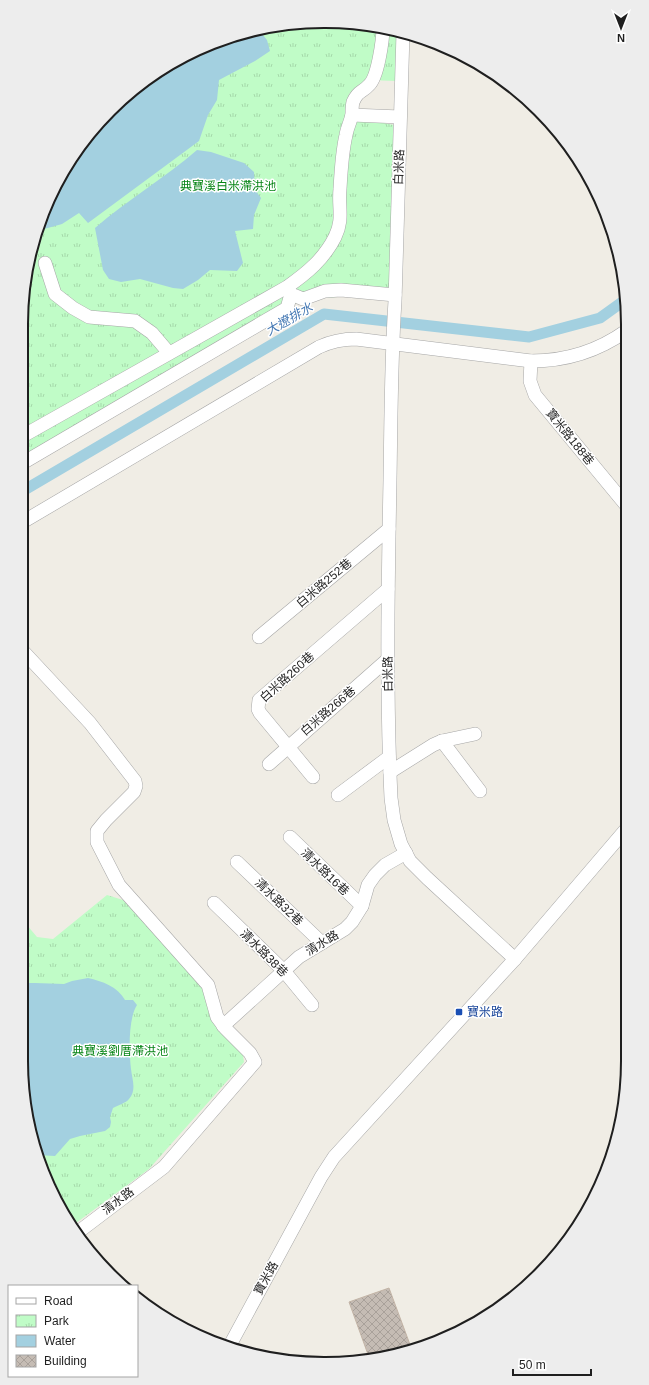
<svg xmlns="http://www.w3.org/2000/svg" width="649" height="1385" font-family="Arial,'Noto Sans TC',sans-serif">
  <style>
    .park { fill: url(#park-tufts) }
    .water { fill: #a3d0e0 }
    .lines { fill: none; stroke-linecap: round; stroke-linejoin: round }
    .canal { stroke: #a3d0e0; stroke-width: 11 }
    .building { fill: url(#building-cross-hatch); stroke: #c3b4a6 }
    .minor-casing { stroke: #a6a6a6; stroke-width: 14 }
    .minor { stroke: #fff; stroke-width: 13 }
    .transit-dot { fill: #1a4fb4; stroke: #fff; stroke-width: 1.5 }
    .labels { text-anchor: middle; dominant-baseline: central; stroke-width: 3; stroke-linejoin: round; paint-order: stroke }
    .street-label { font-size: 12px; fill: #1f1f1f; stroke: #fff }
    .park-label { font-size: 12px; fill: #068415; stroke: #fff }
    .transit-label { font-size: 12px; fill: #164399; stroke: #fff; text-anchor: start }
    .water-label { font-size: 13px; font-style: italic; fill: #4679b4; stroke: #fff }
    .rim { fill: none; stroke: #1f1f1f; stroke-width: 2 }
  </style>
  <defs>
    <pattern id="park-tufts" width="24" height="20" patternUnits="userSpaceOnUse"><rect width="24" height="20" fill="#c0fcc7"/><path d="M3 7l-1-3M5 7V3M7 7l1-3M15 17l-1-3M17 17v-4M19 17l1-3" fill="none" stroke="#a5d8aa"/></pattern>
    <pattern id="building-cross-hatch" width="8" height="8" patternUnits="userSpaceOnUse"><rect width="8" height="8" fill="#c5bcb4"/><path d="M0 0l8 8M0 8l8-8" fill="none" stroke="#a9a19a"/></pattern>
  </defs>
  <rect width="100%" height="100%" fill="#f0ede5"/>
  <g class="park">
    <polygon points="324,21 383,27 399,31 396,81 368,80 349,94 346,119 360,122 368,120 394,125 393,294 319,298 289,305 21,463 21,324 27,266 44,209 72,156 110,110 156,72 208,44 265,27"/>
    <polygon points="107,895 123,900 207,991 242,1049 244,1062 149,1169 72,1226 62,1212 37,1158 21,1061 21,918 37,937 53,939"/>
  </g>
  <g class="water">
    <polygon points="258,29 267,40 270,51 255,61 219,80 217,100 208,115 199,141 88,223 79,213 62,224 37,231 44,209 72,156 110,110 156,72 208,44"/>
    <path d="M197 150 211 152 244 163 254 172 255 190 261 198 254 215 253 229 235 231 243 263 237 271 210 270 198 280 183 289 173 288 140 279 121 282 109 279 103 270 95 228C127 200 165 178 197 150Z"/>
    <path d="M88 978C102 981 118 987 125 1000H133L137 1005C128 1019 129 1052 131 1069 132 1079 137 1090 129 1099 126 1103 118 1105 113 1108L110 1117 111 1122 110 1127 105 1131 80 1136 70 1139 55 1156 37 1155 21 1060V983H35L64 984 72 981Z"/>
  </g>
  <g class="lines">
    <polyline class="canal" points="21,492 324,314 529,337 600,318 625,300"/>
  </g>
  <polygon class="building" points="389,1288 412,1350 370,1360 349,1302"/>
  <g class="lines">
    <g class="minor-casing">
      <g id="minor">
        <path d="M403 33 395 301C391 360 391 420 390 480 388 586 386 692 391 798L394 820 401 844 410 861 427 878 515 959"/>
        <polyline points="352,115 400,117"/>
        <polyline points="45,263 55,294 73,308 89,317 135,321 152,333 169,353"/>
        <polyline points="288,287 291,294 303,299 325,291 341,290 395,295"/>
        <polyline points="531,361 530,381 535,395 626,505"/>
        <path d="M21 437 287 287C307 273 324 259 335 237 344 219 338 207 340 189 341 171 342 152 346 135 347 128 351 121 352 114 352 110 352 106 353 102 358 90 362 93 369 85 378 77 383 39 383 27"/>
        <polyline points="21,464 287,308 291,294"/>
        <path d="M21 523 319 347C332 341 342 339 356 339L531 361C565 361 598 351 626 331"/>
        <polyline points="259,637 389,529"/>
        <polyline points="21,649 90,723 135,781 136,786 134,792 106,820 97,831 97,842 119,885 208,985 217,1017 226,1029 250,1053 255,1062 164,1167 77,1233"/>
        <polyline points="442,741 480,791"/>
        <polyline points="269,764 388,659"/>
        <polyline points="390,772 433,745 442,741 475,734"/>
        <polyline points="313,777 260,713 258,709 259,700 388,589"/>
        <polyline points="338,795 389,757"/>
        <polyline points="290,837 362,906"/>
        <polyline points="237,862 322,943"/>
        <polyline points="214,903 284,971 312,1005"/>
        <polyline points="223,1026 299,957 345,929 352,922 362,906 368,885 375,875 385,865 406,853"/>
        <polyline points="230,1345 321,1177 334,1157 515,959 627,828"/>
      </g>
    </g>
    <use href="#minor" class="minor"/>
  </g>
  <rect class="transit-dot" x="455" y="1008" width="8" height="8" rx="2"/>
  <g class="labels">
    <g class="street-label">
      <text transform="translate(399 167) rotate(-88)">白米路</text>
      <text transform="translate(570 437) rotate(51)">寶米路188巷</text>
      <text transform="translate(324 583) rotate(-40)">白米路252巷</text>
      <text transform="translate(388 674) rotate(-91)">白米路</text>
      <text transform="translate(287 677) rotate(-42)">白米路260巷</text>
      <text transform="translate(328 711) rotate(-41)">白米路266巷</text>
      <text transform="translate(325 872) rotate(44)">清水路16巷</text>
      <text transform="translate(279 902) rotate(44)">清水路32巷</text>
      <text transform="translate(322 943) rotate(-31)">清水路</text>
      <text transform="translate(264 953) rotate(45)">清水路38巷</text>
      <text transform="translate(118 1201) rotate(-37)">清水路</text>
      <text transform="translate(266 1278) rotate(-61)">寶米路</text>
    </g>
    <g class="park-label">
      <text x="228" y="186">典寶溪白米滯洪池</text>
      <text x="120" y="1051">典寶溪劉厝滯洪池</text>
    </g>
    <g class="transit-label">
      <text x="467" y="1012">寶米路</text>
    </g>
    <g class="water-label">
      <text transform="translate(289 319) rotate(-30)">大遼排水</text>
    </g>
  </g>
  <path d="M0 0H649V1385H0ZM324 28H325A296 296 0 0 1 621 324V1061A296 296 0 0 1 325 1357H324A296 296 0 0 1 28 1061V324A296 296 0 0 1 324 28Z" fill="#ededed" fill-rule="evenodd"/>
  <path class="rim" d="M324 28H325A296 296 0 0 1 621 324V1061A296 296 0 0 1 325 1357H324A296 296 0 0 1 28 1061V324A296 296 0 0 1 324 28Z"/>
  <rect x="8" y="1285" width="130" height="92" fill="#ffffff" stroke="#a5a5a5"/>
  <rect x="16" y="1298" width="20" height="6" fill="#ffffff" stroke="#a5a5a5"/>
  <text x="44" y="1305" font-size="12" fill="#1f1f1f">Road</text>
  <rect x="16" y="1315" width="20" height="12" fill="url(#park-tufts)" stroke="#a5a5a5"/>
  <text x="44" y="1325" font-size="12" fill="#1f1f1f">Park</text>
  <rect x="16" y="1335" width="20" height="12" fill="#a3d0e0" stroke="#a5a5a5"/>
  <text x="44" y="1345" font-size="12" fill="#1f1f1f">Water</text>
  <rect x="16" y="1355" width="20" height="12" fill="url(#building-cross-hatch)" stroke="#a5a5a5"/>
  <text x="44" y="1365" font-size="12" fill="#1f1f1f">Building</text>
  <g transform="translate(621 28) rotate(180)" stroke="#ffffff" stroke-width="3" paint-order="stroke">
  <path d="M0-3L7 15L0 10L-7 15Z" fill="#1f1f1f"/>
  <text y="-6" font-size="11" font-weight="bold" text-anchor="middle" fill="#1f1f1f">N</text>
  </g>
  <path d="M513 1369v6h78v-6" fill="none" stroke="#1f1f1f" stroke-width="2"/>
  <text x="519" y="1369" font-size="12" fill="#1f1f1f" stroke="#ffffff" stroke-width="3" paint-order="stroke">50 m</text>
</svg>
